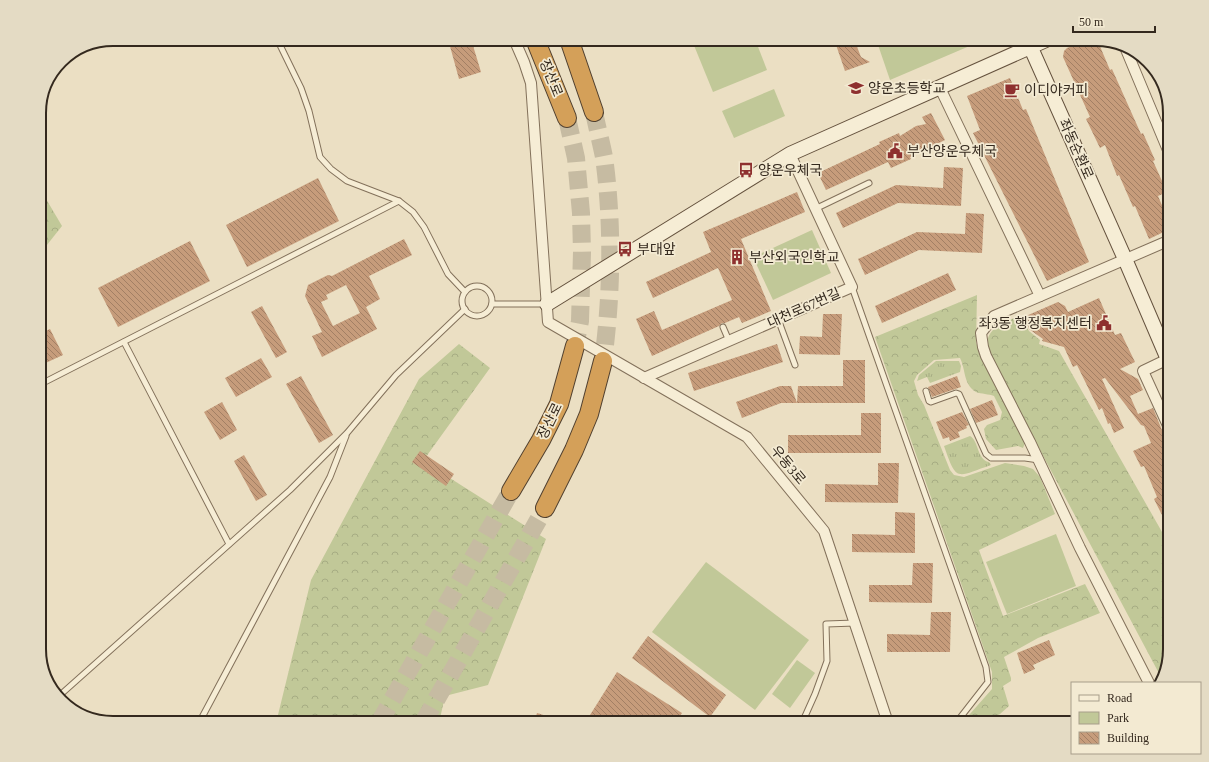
<svg xmlns="http://www.w3.org/2000/svg" width="1209" height="762" font-family="'Times New Roman','Noto Sans KR',serif">
  <style>
    .grass { fill: url(#grass-tufts) }
    .forest { fill: url(#forest-crowns) }
    .green { fill: #c1c898 }
    .building { fill: url(#building-back-hatch); fill-rule: evenodd }
    .lines { fill: none; stroke-linecap: round; stroke-linejoin: round }
    .highway-tunnel { stroke: #c6bba2; stroke-width: 18; stroke-dasharray: 18 9; stroke-linecap: butt }
    .lane-casing { stroke: #83715b; stroke-width: 7 }
    .street-casing { stroke: #83715b; stroke-width: 12 }
    .secondary-casing { stroke: #65523e; stroke-width: 16 }
    .highway-casing { stroke: #51402f; stroke-width: 20 }
    .lane { stroke: #f6edd5; stroke-width: 5 }
    .street { stroke: #f6edd5; stroke-width: 10 }
    .secondary { stroke: #f6edd5; stroke-width: 14 }
    .highway { stroke: #d4a059; stroke-width: 18 }
    .labels { text-anchor: middle; dominant-baseline: central; stroke-width: 3.5; stroke-linejoin: round; paint-order: stroke }
    .street-label { font-size: 14px; fill: #34291e; stroke: #f3ead2 }
    .poi-label { font-size: 14px; fill: #34291e; stroke: #f3ead2; text-anchor: start }
    .rim { fill: none; stroke: #34291e; stroke-width: 2 }
  </style>
  <defs>
    <pattern id="grass-tufts" width="24" height="20" patternUnits="userSpaceOnUse"><rect width="24" height="20" fill="#c1c898"/><path d="M3 7l-1-3M5 7V3M7 7l1-3M15 17l-1-3M17 17v-4M19 17l1-3" fill="none" stroke="#a6ac83"/></pattern>
    <pattern id="forest-crowns" width="20" height="18" patternUnits="userSpaceOnUse"><rect width="20" height="18" fill="#c1c898"/><path d="M2 6a3 3 0 1 1 6 0M12 15a3 3 0 1 1 6 0" fill="none" stroke="#a6ac83"/></pattern>
    <pattern id="building-back-hatch" width="6" height="6" patternUnits="userSpaceOnUse"><rect width="6" height="6" fill="#c69c7b"/><path d="M-1 5l2 2M0 0l6 6M5-1l2 2" fill="none" stroke="#a27f64"/></pattern>
  </defs>
  <rect width="100%" height="100%" fill="#ebdfc3"/>
  <g class="grass">
    <polygon points="936,361 959,361 961,366 960,372 930,383 927,377 917,381 919,375"/>
    <path d="M970 436C979 441 977 460 989 462L991 465C956 477 957 483 944 446Z"/>
  </g>
  <g class="forest">
    <polygon points="39,187 62,226 39,255"/>
    <path d="M977 295 976 343 1025 443 1023 448 1018 446 996 450 986 439 984 429 987 425 1000 420 1002 412 994 396C989 394 981 394 976 392 963 384 966 370 960 358L934 360 917 375 914 381 918 395 924 405 950 470 954 475 964 477 1005 463 1024 466 1033 469 1040 477 1055 514 979 550 1003 616 1085 584 1100 613 1038 638 1004 657 1011 678V681L1003 686 1009 706 1000 714 982 723H962L992 689V672L875 337Z"/>
    <path d="M1020 316 1029 331 1040 340 1039 344 1059 351 1170 546V649L1162 679 991 358C990 354 987 347 987 343 989 326 1007 321 1020 316Z"/>
    <polygon points="459,344 490,368 423,461 546,539 488,685 445,696 439,723 276,723 311,580 419,379"/>
  </g>
  <g class="green">
    <polygon points="703,39 755,39 767,70 713,92 693,43"/>
    <polygon points="876,39 986,39 890,80"/>
    <polygon points="774,89 785,116 734,138 722,111"/>
    <polygon points="812,230 831,273 773,300 753,257"/>
    <polygon points="1056,534 1076,586 1007,614 986,562"/>
    <polygon points="706,562 809,640 755,710 652,632"/>
    <polygon points="797,660 815,673 790,708 772,694"/>
  </g>
  <g class="building">
    <polygon points="448,39 471,39 481,72 459,79"/>
    <polygon points="834,39 854,39 861,57 870,62 845,71"/>
    <polygon points="1088,39 1095,39 1099,44 1110,70 1112,69 1141,134 1143,133 1155,160 1153,161 1167,192 1158,196 1170,224 1170,229 1149,239 1135,206 1133,207 1119,175 1117,176 1105,145 1100,148 1086,119 1090,117 1063,57 1064,51 1067,48"/>
    <polygon points="1010,78 1023,110 1026,109 1089,262 1047,281 973,133 980,130 967,96"/>
    <polygon points="931,113 945,140 910,157 911,159 891,168 888,162 826,190 818,173 880,144 879,142 899,133 900,136 916,126 926,124 922,117"/>
    <polygon points="944,167 963,168 961,206 898,203 843,228 836,213 896,185 943,188"/>
    <polygon points="318,178 339,221 247,267 226,225"/>
    <polygon points="797,192 805,212 741,239 771,311 742,323 739,317 725,323 722,323 719,326 652,356 636,319 654,311 662,330 732,300 718,268 653,298 646,282 711,252 703,232"/>
    <polygon points="966,213 984,214 982,253 919,250 865,275 858,259 917,232 965,234"/>
    <path d="M404 239 412 255 369 276 380 299 366 307 377 329 322 357 312 336 322 332 305 296 308 285 328 275 332 276ZM346 285 360 313 333 326 321 302 328 299 326 295Z"/>
    <polygon points="190,241 210,281 118,327 98,288"/>
    <polygon points="948,273 956,290 882,323 875,306"/>
    <polygon points="1099,298 1115,335 1121,333 1135,362 1120,369 1138,379 1143,390 1130,396 1138,414 1153,408 1170,450 1170,486 1164,489 1170,501 1170,531 1154,499 1157,497 1144,466 1141,467 1133,451 1151,443 1144,426 1141,425 1105,378 1102,379 1124,428 1114,433 1110,423 1108,424 1102,408 1099,410 1077,365 1073,367 1064,347 1042,341 1043,339 1029,329 1025,319 1027,318 1026,316 1058,302 1065,306 1068,312"/>
    <polygon points="262,306 287,352 276,358 251,312"/>
    <polygon points="823,314 842,314 840,355 799,354 800,336 822,337"/>
    <polygon points="50,329 63,355 39,366 39,334"/>
    <polygon points="777,344 783,362 694,391 688,373"/>
    <polygon points="261,358 272,377 236,397 225,378"/>
    <polygon points="843,360 865,360 865,403 797,403 798,386 843,386"/>
    <polygon points="301,376 333,435 319,443 286,384"/>
    <polygon points="957,376 961,387 932,397 928,387"/>
    <polygon points="780,386 791,386 797,403 781,403 742,418 736,402"/>
    <polygon points="992,400 998,415 976,423 970,409"/>
    <polygon points="222,402 237,430 220,440 204,412"/>
    <polygon points="962,412 969,425 966,426 967,428 958,432 960,437 950,441 949,437 943,439 936,422"/>
    <polygon points="861,413 881,413 881,453 788,453 788,435 861,435"/>
    <polygon points="420,451 454,474 446,486 412,462"/>
    <polygon points="244,455 267,495 256,501 234,461"/>
    <polygon points="878,463 899,463 898,503 825,502 825,484 878,485"/>
    <polygon points="895,512 915,513 915,553 852,552 852,534 895,535"/>
    <polygon points="913,563 933,563 932,603 869,602 869,585 912,585"/>
    <polygon points="931,612 951,612 950,652 887,652 887,634 930,635"/>
    <polygon points="648,636 726,695 710,717 632,658"/>
    <polygon points="1049,640 1055,655 1033,665 1035,669 1024,674 1017,653"/>
    <polygon points="617,672 682,713 676,723 585,723"/>
    <polygon points="537,713 563,721 563,723 534,723"/>
  </g>
  <g class="lines">
    <g class="highway-tunnel">
      <path d="M594 112C597 127 601 142 604 157 613 224 612 294 603 361"/>
      <polyline points="567,118 576,158 581,213 582,252 580,321 575,346"/>
      <polyline points="379,723 511,491"/>
      <polyline points="423,723 545,508"/>
    </g>
    <g class="lane-casing">
      <g id="lane">
        <polyline points="277,39 301,88 309,111 320,157 331,169 347,181 399,201 413,212 424,227 448,274 465,292"/>
        <polyline points="815,209 869,183"/>
        <circle cx="477" cy="301" r="15"/>
        <polyline points="852,287 986,667 988,682 956,723"/>
        <polyline points="492,304 547,304"/>
        <polyline points="778,319 795,365"/>
        <polyline points="723,327 729,341"/>
        <polyline points="124,342 229,544"/>
        <polyline points="39,385 399,201"/>
        <polyline points="926,391 929,401 931,402 956,393 959,394 986,454 991,458 1025,458 1039,460"/>
        <polyline points="59,696 290,490 347,433 396,375 465,309"/>
        <polyline points="199,723 330,477 346,436"/>
        <polyline points="738,723 747,723"/>
        <polyline points="802,723 815,694 827,661 826,624 855,623"/>
      </g>
    </g>
    <g class="street-casing">
      <g id="street">
        <polyline points="514,39 524,62 531,83 548,322 747,437 824,531 888,723"/>
        <polyline points="1125,47 1170,155"/>
        <polyline points="940,88 1040,296"/>
        <polyline points="1168,359 1143,371 1170,430"/>
        <polyline points="644,378 852,287 790,154"/>
        <polyline points="1149,683 1080,548 1030,442 986,356 983,347 981,333 994,316 1170,240"/>
      </g>
    </g>
    <g class="secondary-casing">
      <g id="secondary">
        <polyline points="1027,39 1125,259 1170,364"/>
        <polyline points="547,304 790,154 1048,39"/>
      </g>
    </g>
    <g class="highway-casing">
      <g id="highway">
        <polyline points="535,39 567,118"/>
        <polyline points="569,39 594,112"/>
        <polyline points="511,491 541,440 559,404 575,346"/>
        <polyline points="545,508 574,450 589,414 603,361"/>
      </g>
    </g>
    <use href="#lane" class="lane"/>
    <use href="#street" class="street"/>
    <use href="#secondary" class="secondary"/>
    <use href="#highway" class="highway"/>
  </g>
  <defs>
    <g id="school-bare" transform="scale(1.2)"><path d="M0-5L7-2L0 1L-7-2ZM-4 1L0 2.5L4 1V4Q0 6-4 4Z" fill="#8e302f" stroke="#f3ead2" stroke-width="2.5" paint-order="stroke"/></g>
    <g id="cafe-bare" transform="scale(1.2)"><path d="M-5.5-4.5H6V0H3Q3 3.5 0 3.5H-2.5Q-5.5 3.5-5.5 0ZM3-3.2v2h1.7v-2ZM-6 4.5H4V6H-6Z" fill="#8e302f" stroke="#f3ead2" stroke-width="2.5" paint-order="stroke"/></g>
    <g id="civic-bare" transform="scale(1.2)"><path d="M-.6-6.5H3V-4.5H.6V-3L4-1V1h2V6H-6V1h2V-1L-.6-3ZM-1.2 2.5V6h2.4V2.5Z" fill="#8e302f" stroke="#f3ead2" stroke-width="2.5" paint-order="stroke"/></g>
    <g id="bus-bare" transform="scale(1.2)"><path d="M-5-6H5V4H4V6H2V4H-2V6H-4V4H-5ZM-3.5-4V0h7V-4ZM-3.5 1.2v1.5H-2V1.2ZM2 1.2v1.5H3.5V1.2Z" fill="#8e302f" stroke="#f3ead2" stroke-width="2.5" paint-order="stroke"/></g>
    <g id="building-bare" transform="scale(1.2)"><path d="M-4-6H4V6H1V3H-1V6H-4ZM-2.5-4.3h1.7v1.8h-1.7ZM.8-4.3h1.7v1.8H.8ZM-2.5-1h1.7V.8h-1.7ZM.8-1h1.7V.8H.8Z" fill="#8e302f" stroke="#f3ead2" stroke-width="2.5" paint-order="stroke"/></g>
  </defs>
  <g fill-rule="evenodd">
    <use href="#school-bare" x="856" y="88"/>
    <use href="#cafe-bare" x="1012" y="90"/>
    <use href="#civic-bare" x="895" y="151"/>
    <use href="#bus-bare" x="746" y="170"/>
    <use href="#bus-bare" x="625" y="249"/>
    <use href="#building-bare" x="737" y="257"/>
    <use href="#civic-bare" x="1104" y="323"/>
  </g>
  <g class="labels">
    <g class="street-label">
      <text transform="translate(551 78) rotate(68)">장산로</text>
      <text transform="translate(1076 149) rotate(66)">좌동순환로</text>
      <text transform="translate(804 308) rotate(-24)">대천로67번길</text>
      <text transform="translate(550 421) rotate(-64)">장산로</text>
      <text transform="translate(788 465) rotate(50)">우동3로</text>
    </g>
    <g class="poi-label">
      <text x="868" y="88">양운초등학교</text>
      <text x="1024" y="90">이디야커피</text>
      <text x="907" y="151">부산양운우체국</text>
      <text x="758" y="170">양운우체국</text>
      <text x="637" y="249">부대앞</text>
      <text x="749" y="257">부산외국인학교</text>
      <text x="1092" y="323" text-anchor="end">좌3동 행정복지센터</text>
    </g>
  </g>
  <path d="M0 0H1209V762H0ZM113 46H1096A67 67 0 0 1 1163 113V649A67 67 0 0 1 1096 716H113A67 67 0 0 1 46 649V113A67 67 0 0 1 113 46Z" fill="#e4dbc4" fill-rule="evenodd"/>
  <path class="rim" d="M113 46H1096A67 67 0 0 1 1163 113V649A67 67 0 0 1 1096 716H113A67 67 0 0 1 46 649V113A67 67 0 0 1 113 46Z"/>
  <rect x="1071" y="682" width="130" height="72" fill="#f3ead2" stroke="#a79d8a"/>
  <rect x="1079" y="695" width="20" height="6" fill="#f6edd5" stroke="#a79d8a"/>
  <text x="1107" y="702" font-size="12" fill="#34291e">Road</text>
  <rect x="1079" y="712" width="20" height="12" fill="#c1c898" stroke="#a79d8a"/>
  <text x="1107" y="722" font-size="12" fill="#34291e">Park</text>
  <rect x="1079" y="732" width="20" height="12" fill="url(#building-back-hatch)" stroke="#a79d8a"/>
  <text x="1107" y="742" font-size="12" fill="#34291e">Building</text>
  <path d="M1073 26v6h82v-6" fill="none" stroke="#34291e" stroke-width="2"/>
  <text x="1079" y="26" font-size="12" fill="#34291e" stroke="#f3ead2" stroke-width="3" paint-order="stroke">50 m</text>
</svg>
